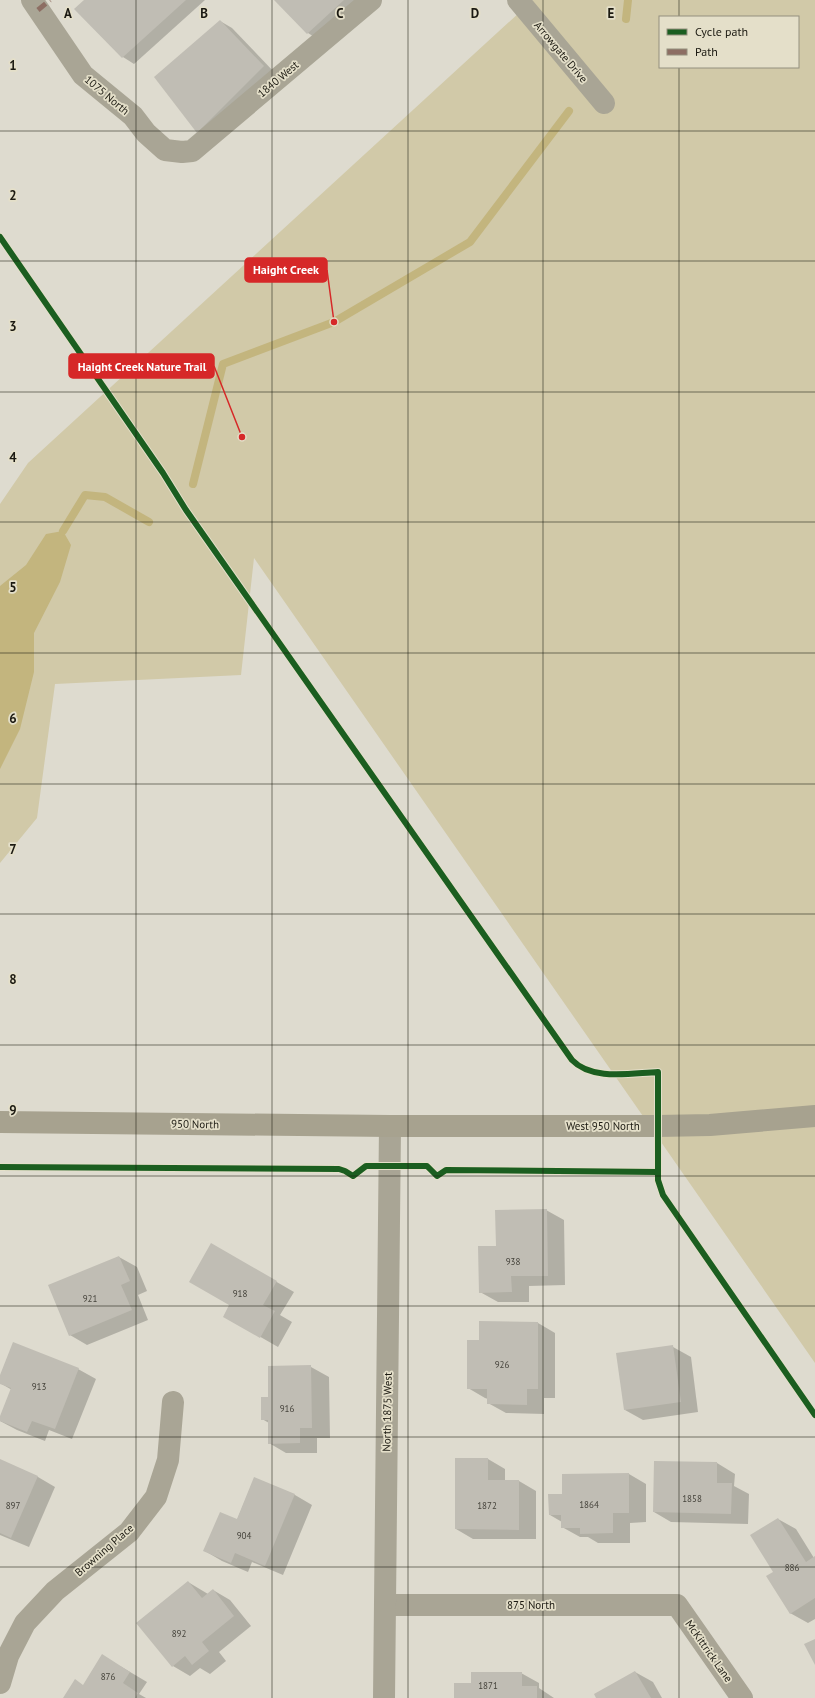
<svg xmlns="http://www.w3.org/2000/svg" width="815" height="1698" font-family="'PT Sans',sans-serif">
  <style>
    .green { fill: #d1c9a8; fill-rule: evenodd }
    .water { fill: #c3b57e }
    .shadow { fill: #0003 }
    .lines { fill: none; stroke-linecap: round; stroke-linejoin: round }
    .stream { stroke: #c3b57e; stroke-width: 8 }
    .building { fill: #c0bdb4 }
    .minor { stroke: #a9a595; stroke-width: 22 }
    .tertiary { stroke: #a9a595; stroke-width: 22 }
    .secondary { stroke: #a7a28f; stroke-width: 22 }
    .quiet { stroke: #8d6e63; stroke-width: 5; stroke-dasharray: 10 5; stroke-linecap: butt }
    .cycleway-casing { stroke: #e4dfc9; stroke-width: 8 }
    .cycleway { stroke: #1b5e20; stroke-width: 6 }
    .grid { fill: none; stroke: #1b1911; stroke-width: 1; stroke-opacity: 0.55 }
    .labels { text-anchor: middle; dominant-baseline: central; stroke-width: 3.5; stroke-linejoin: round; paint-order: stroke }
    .number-label { font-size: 9px; fill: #44423a }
    .street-label { font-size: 11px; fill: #1b1911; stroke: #e4dfc9 }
    .grid-label { font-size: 13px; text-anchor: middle; font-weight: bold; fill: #1b1911; stroke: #e4dfc9; stroke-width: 3.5; stroke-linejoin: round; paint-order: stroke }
    .leader { fill: none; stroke: #d62828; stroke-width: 1.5 }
    .callout-dot { fill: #d62828; stroke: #e4dfc9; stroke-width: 1.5 }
    .callout { fill: #d62828; stroke: #d62828; stroke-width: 1.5 }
    .callout-label { font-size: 12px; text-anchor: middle; font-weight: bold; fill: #fff }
  </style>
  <rect width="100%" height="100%" fill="#dedbcf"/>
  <path class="green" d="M533 0H815V1363L254 558 241 675 55 684 37 818 0 863V504L28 463ZM660 17H798V67H660Z"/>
  <polygon class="water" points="63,531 71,545 60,582 34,633 34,672 20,729 0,769 0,586 26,565 46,534"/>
  <g class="shadow">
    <polygon points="86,0 205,0 134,64 123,57"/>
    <polygon points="276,0 363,0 319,40 308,33"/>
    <polygon points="220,21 232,28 275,73 198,132"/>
    <polygon points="546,1210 564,1220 565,1285 529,1286 529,1302 498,1302 480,1292 497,1247"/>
    <polygon points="211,1244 294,1292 280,1315 292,1322 278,1347 224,1316 231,1304"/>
    <polygon points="119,1257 137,1267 147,1291 138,1295 148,1320 87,1345 70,1335"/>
    <polygon points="538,1323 555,1333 555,1398 544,1398 544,1414 506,1413 488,1403 488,1399 485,1398 468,1388 480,1341"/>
    <polygon points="673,1347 691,1357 698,1412 643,1420 625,1410"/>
    <polygon points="269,1367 311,1367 329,1377 330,1438 317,1438 317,1453 286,1453 269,1443 269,1423 262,1419 269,1398"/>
    <polygon points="78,1369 96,1379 72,1439 49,1430 45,1441 17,1430 0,1421 12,1390 0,1383 0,1378"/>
    <polygon points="488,1459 505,1469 505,1481 519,1481 536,1491 536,1539 473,1539 456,1529"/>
    <polygon points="0,1461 38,1477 55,1487 29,1547 0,1535"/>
    <polygon points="655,1462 717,1463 735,1474 734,1486 749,1494 748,1524 671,1522 654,1512"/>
    <polygon points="629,1474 646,1484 646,1522 630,1523 630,1543 598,1543 588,1537 580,1537 562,1527 562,1522 550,1515 563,1495"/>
    <polygon points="254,1479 295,1495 312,1505 283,1575 252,1562 248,1572 222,1561 205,1551 237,1520"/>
    <polygon points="778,1519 796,1529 814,1558 815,1558 815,1619 808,1623 790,1613 774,1572"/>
    <polygon points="188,1582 208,1594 213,1590 230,1600 251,1626 219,1652 226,1661 210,1674 200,1668 190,1676 173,1666"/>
    <polygon points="120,1666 147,1682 139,1694 146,1698 64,1698"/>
    <polygon points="635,1672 653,1682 662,1698 598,1698"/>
    <polygon points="521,1673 539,1683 539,1688 554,1698 455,1698 472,1684"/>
  </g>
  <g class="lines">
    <g class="stream">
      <polyline points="626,19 628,0"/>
      <polyline points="193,484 223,364 334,322 470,242 569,111"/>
      <polyline points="63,531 85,495 105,497 149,522"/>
    </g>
  </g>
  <g class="building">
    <polygon points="84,0 186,0 122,58 74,9"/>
    <polygon points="274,0 344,0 307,34"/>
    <polygon points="220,20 264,66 197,133 154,77"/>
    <polygon points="547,1209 548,1276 511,1276 512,1292 479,1293 478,1246 496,1246 495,1210"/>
    <polygon points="211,1243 277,1281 263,1305 275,1311 260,1338 223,1317 229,1305 189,1282"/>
    <polygon points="119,1256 130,1281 121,1285 132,1310 69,1336 48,1285"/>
    <polygon points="479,1321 538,1322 538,1389 527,1389 527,1405 487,1404 487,1389 467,1389 467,1340 479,1340"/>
    <polygon points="13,1342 79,1368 55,1429 32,1421 27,1432 0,1421 0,1416 11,1388 0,1384 0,1375"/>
    <polygon points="673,1345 681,1402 624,1410 616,1353"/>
    <polygon points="311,1365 312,1428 300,1428 300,1443 268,1444 268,1420 261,1420 261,1397 268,1397 268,1366"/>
    <polygon points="455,1458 488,1458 488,1480 519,1480 519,1530 455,1529"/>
    <polygon points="0,1459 38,1476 11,1538 0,1533"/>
    <polygon points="654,1461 717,1462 717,1483 732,1483 731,1514 653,1512"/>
    <polygon points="629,1473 629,1513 613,1513 613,1533 580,1534 580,1528 561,1528 561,1515 549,1515 548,1494 562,1494 562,1474"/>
    <polygon points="254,1477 295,1494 265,1566 235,1553 231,1563 203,1551 220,1512 237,1519"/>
    <polygon points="778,1518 806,1562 815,1556 815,1598 790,1614 766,1576 773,1572 750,1535"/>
    <polygon points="188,1581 202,1598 213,1589 234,1616 202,1642 209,1651 192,1665 185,1656 172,1667 136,1623"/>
    <polygon points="815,1639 815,1665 804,1644"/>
    <polygon points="102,1654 130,1672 123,1683 138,1693 135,1698 63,1698 75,1679 83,1685"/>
    <polygon points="635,1671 651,1698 596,1698 594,1694"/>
    <polygon points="471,1672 522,1672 522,1686 537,1686 537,1698 454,1698 454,1683 471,1683"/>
  </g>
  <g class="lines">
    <g class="minor">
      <polyline points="32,0 83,75 133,116 146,133 165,150 182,152 192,151 371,0"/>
      <polyline points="518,0 604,103"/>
      <polyline points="385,1605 677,1605 742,1698"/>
      <polyline points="0,1683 8,1656 25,1623 55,1591 129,1532 156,1497 168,1460 173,1402"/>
    </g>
    <polyline class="tertiary" points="384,1698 390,1126"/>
    <polyline class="secondary" points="0,1122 390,1126 658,1126 710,1125 815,1116"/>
    <polyline class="quiet" points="38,10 50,0"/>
    <g class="cycleway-casing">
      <g id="cycleway">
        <path d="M0 237 163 473 186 510 572 1060C592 1081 631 1073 658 1072V1180L663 1195 815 1415"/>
        <polyline points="0,1167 339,1169 345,1171 353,1176 366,1166 427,1166 437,1176 446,1170 658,1172"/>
      </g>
    </g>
    <use href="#cycleway" class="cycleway"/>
  </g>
  <path class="grid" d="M136 0V1698M272 0V1698M408 0V1698M543 0V1698M679 0V17M679 67V1698M0 131H815M0 261H815M0 392H815M0 522H815M0 653H815M0 784H815M0 914H815M0 1045H815M0 1176H815M0 1306H815M0 1437H815M0 1567H815"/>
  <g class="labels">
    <g class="number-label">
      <text x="513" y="1261">938</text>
      <text x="240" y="1293">918</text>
      <text x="90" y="1298">921</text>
      <text x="502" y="1364">926</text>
      <text x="39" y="1386">913</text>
      <text x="287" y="1408">916</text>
      <text x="692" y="1498">1858</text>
      <text x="589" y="1504">1864</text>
      <text x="13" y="1505">897</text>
      <text x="487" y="1505">1872</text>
      <text x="244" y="1535">904</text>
      <text x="792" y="1567">886</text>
      <text x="179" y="1633">892</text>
      <text x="108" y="1676">876</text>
      <text x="488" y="1685">1871</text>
    </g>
    <g class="street-label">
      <text transform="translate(561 52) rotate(50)">Arrowgate Drive</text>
      <text transform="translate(278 79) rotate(-40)">1840 West</text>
      <text transform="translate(107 95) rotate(40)">1075 North</text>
      <text transform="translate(195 1124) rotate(1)">950 North</text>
      <text x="603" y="1126">West 950 North</text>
      <text transform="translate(387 1412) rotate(-89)">North 1875 West</text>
      <text transform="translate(104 1550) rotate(-41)">Browning Place</text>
      <text x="531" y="1605">875 North</text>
      <text transform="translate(709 1651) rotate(55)">McKittrick Lane</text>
    </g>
  </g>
  <g class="grid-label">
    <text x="68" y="18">A</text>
    <text x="204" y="18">B</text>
    <text x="340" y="18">C</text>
    <text x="475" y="18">D</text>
    <text x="611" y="18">E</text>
    <text x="13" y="70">1</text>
    <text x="13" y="200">2</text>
    <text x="13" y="331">3</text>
    <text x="13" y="462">4</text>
    <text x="13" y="592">5</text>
    <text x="13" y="723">6</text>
    <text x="13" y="854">7</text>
    <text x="13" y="984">8</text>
    <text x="13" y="1115">9</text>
  </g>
  <path class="leader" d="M334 322L327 270M242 437L214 366"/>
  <g class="callout-dot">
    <circle cx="334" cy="322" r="4"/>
    <circle cx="242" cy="437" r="4"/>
  </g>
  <g class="callout">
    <rect x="245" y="258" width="82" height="24" rx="4"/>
    <rect x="69" y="354" width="145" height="24" rx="4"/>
  </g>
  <g class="callout-label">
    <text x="286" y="274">Haight Creek</text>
    <text x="142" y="371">Haight Creek Nature Trail</text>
  </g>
  <rect x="659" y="16" width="140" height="52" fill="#e4dfc9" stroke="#94907f"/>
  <rect x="667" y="29" width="20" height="6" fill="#1b5e20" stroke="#94907f"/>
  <text x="695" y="36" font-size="12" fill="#1b1911">Cycle path</text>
  <rect x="667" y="49" width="20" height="6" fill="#8d6e63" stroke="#94907f"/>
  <text x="695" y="56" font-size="12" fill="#1b1911">Path</text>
</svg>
